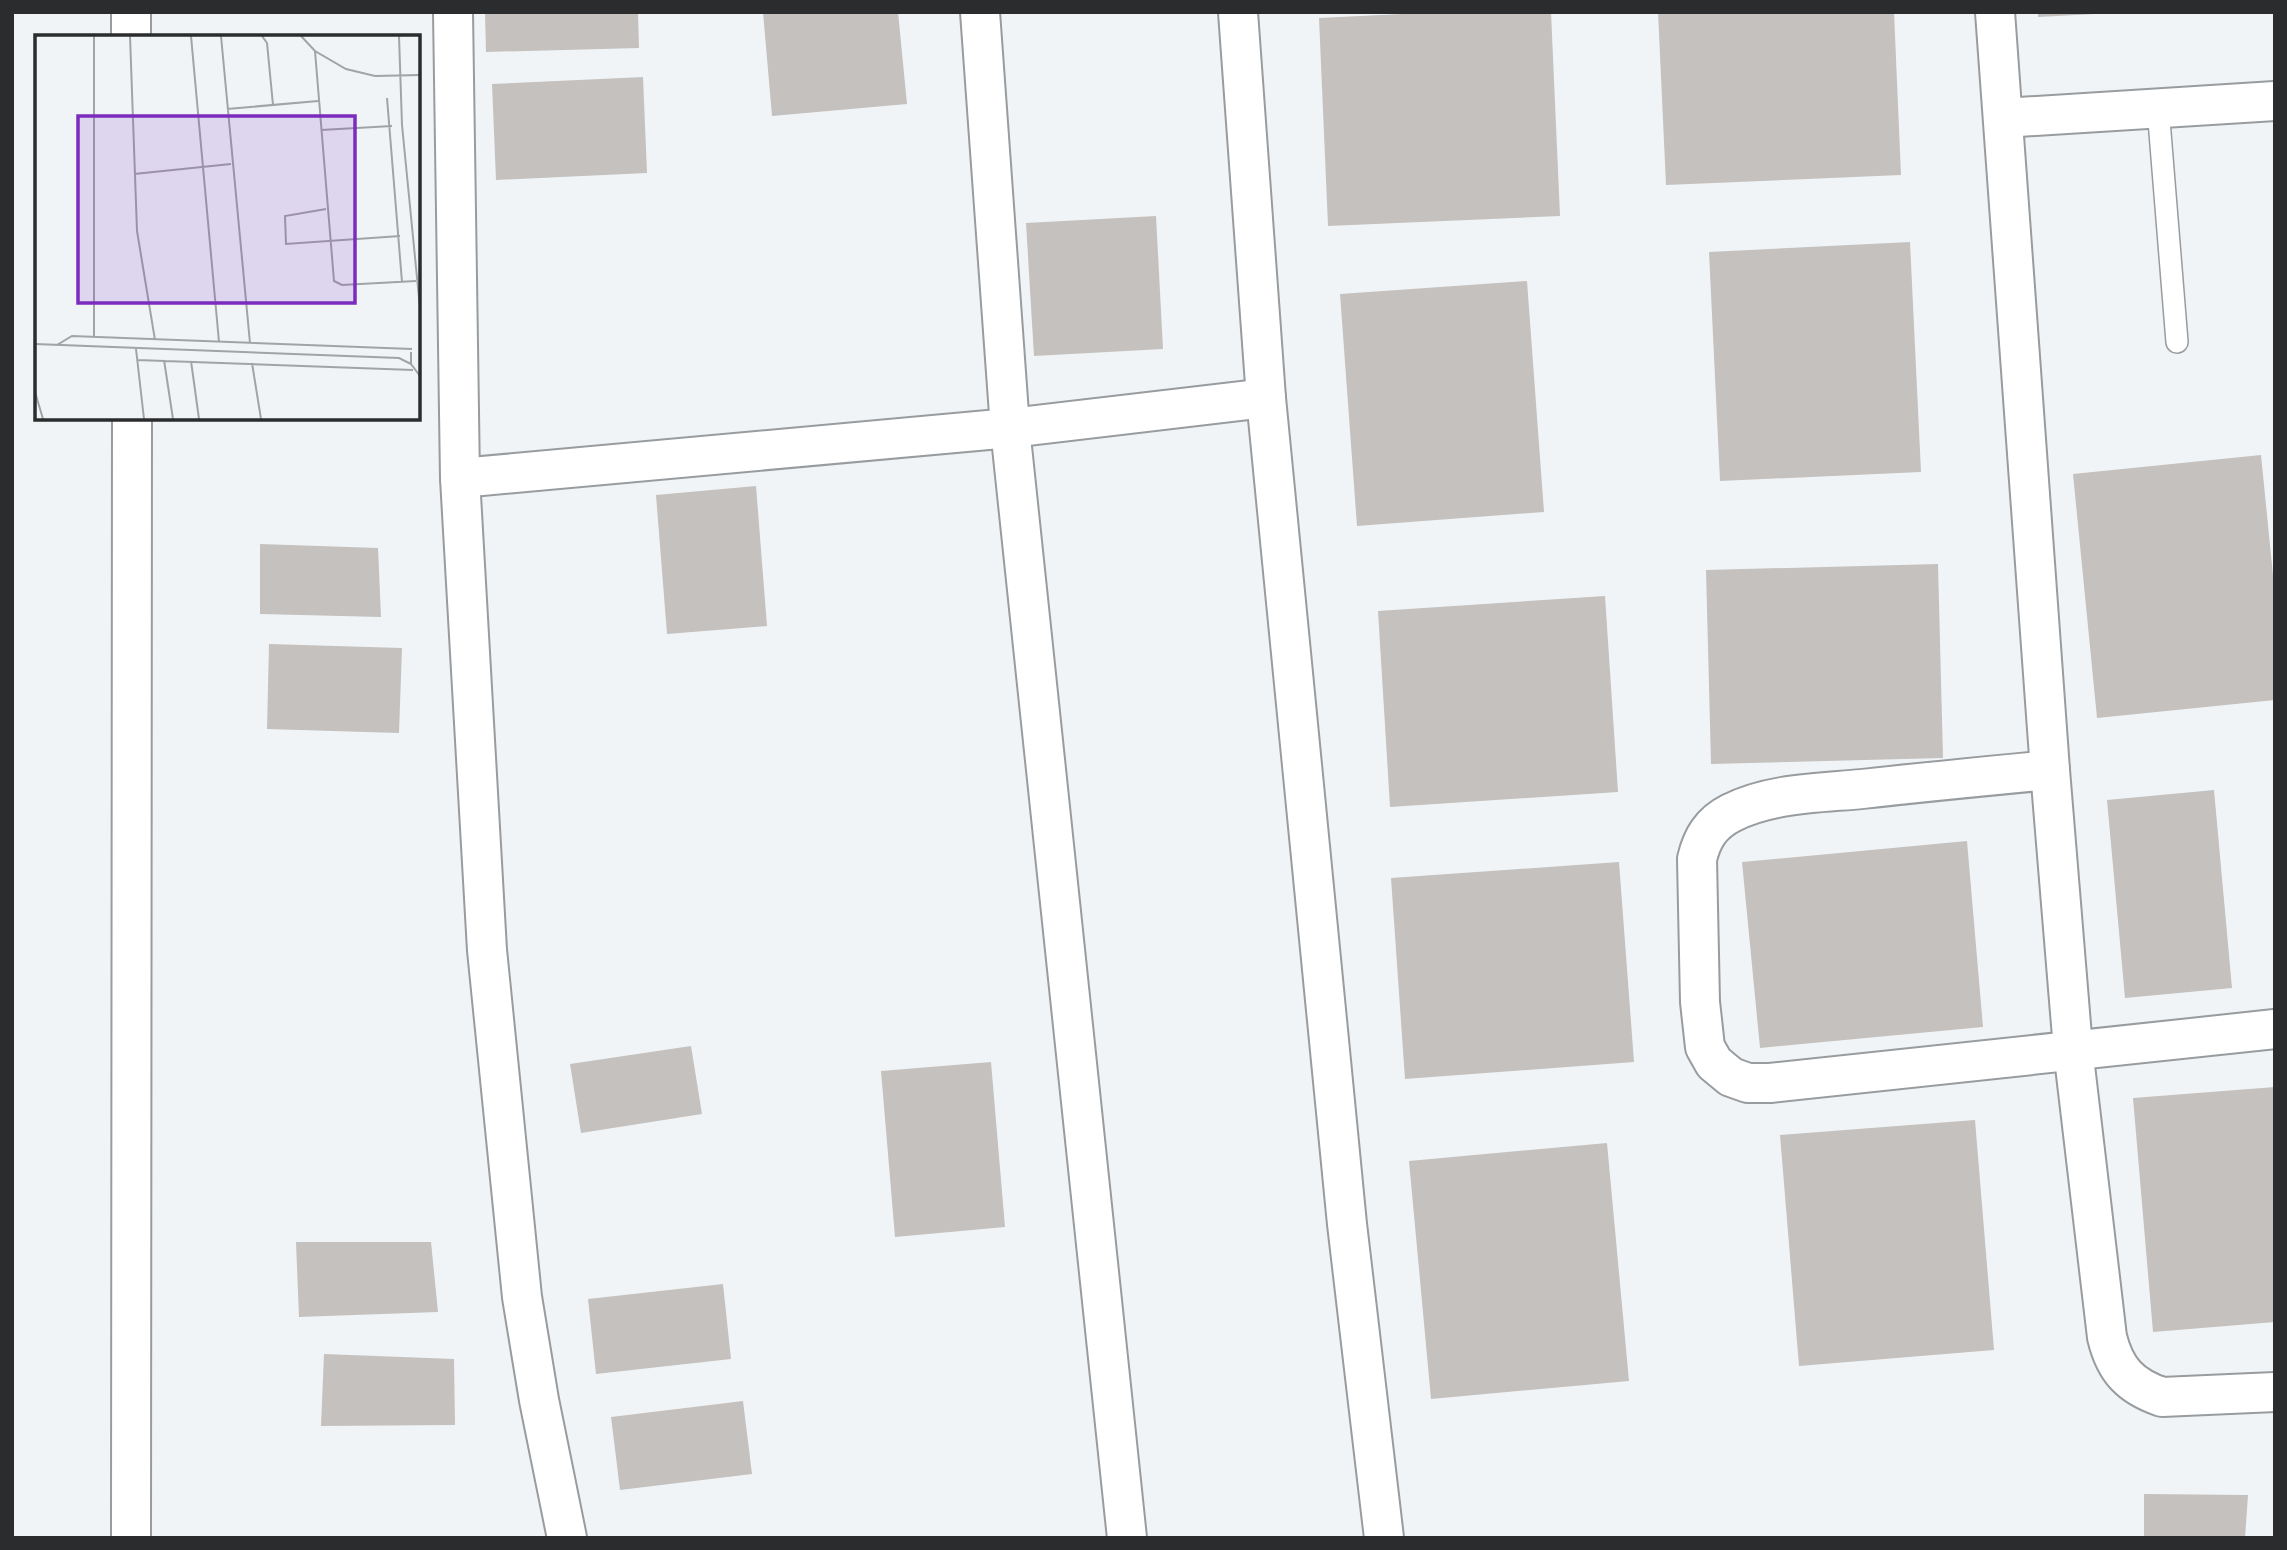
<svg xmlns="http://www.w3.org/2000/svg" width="2287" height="1550" font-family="Mulish,sans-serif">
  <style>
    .building { fill: #c5c1be }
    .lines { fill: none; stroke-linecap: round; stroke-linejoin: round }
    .service-casing { stroke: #989c9f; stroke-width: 24 }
    .minor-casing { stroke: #989c9f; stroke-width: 42 }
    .service { stroke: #fff; stroke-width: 21 }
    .minor { stroke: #fff; stroke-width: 38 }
    .inset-road { fill: none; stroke: #a1a4a6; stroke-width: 2 }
    .view { fill: #7b2cbf; fill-opacity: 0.15; stroke: #7b2cbf; stroke-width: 3.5 }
    .inset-edge { fill: none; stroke: #2b2c2d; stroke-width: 3.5 }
  </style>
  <rect width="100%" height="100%" fill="#f0f4f7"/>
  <g class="building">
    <polygon points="485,12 638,12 639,48 486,52"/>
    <polygon points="763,12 898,12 907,104 772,116"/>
    <polygon points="1443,12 1551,12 1560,216 1328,226 1319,18"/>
    <polygon points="1658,12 1894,12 1901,175 1666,185"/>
    <polygon points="2038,12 2094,12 2095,14 2038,17"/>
    <polygon points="643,77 647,173 496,180 492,84"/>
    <polygon points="1156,216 1163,349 1034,356 1026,223"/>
    <polygon points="1910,242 1921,472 1720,481 1709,252"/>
    <polygon points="1527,281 1544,512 1357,526 1340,294"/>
    <polygon points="2261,455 2275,595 2275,700 2097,718 2073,474"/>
    <polygon points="756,486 767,626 667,634 656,495"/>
    <polygon points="260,544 378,548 381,617 260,614"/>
    <polygon points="1938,564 1943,758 1711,764 1706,570"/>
    <polygon points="1605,596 1618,792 1390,807 1378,611"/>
    <polygon points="269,644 402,648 399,733 267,729"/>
    <polygon points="2214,790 2232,988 2125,998 2107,800"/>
    <polygon points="1967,841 1983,1027 1760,1048 1742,862"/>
    <polygon points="1619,862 1634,1062 1405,1079 1391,878"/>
    <polygon points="691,1046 702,1114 581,1133 570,1064"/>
    <polygon points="991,1062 1005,1227 895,1237 881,1071"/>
    <polygon points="2275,1087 2275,1322 2153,1332 2133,1098"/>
    <polygon points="1975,1120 1994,1350 1799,1366 1780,1135"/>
    <polygon points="1607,1143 1629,1381 1431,1399 1409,1161"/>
    <polygon points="296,1242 431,1242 438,1312 299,1317"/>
    <polygon points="723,1284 731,1359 596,1374 588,1299"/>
    <polygon points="324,1354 454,1359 455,1425 321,1426"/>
    <polygon points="743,1401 752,1474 620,1490 611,1417"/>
    <polygon points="2144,1494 2248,1495 2245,1538 2144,1538"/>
  </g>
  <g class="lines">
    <g class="service-casing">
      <polyline id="service" points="2158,108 2177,342"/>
    </g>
    <g class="minor-casing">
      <g id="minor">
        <polyline points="131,12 131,37"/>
        <polyline points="453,12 460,478 487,950 522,1297 539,1400 567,1538"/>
        <polyline points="980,12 1010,428 1127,1538"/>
        <polyline points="1238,12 1266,398 1347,1224 1384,1538"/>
        <path d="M1995 12 2050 770 2073 1049 2107 1337C2115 1370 2130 1386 2162 1397L2275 1392"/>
        <polyline points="2003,118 2275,101"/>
        <polyline points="460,478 1010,428 1266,398"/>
        <path d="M2050 770C1987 776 1925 782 1862 789 1820 793 1770 793 1731 813 1711 823 1702 838 1697 859L1700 1002 1705 1047 1714 1063 1731 1077 1748 1083H1770L2275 1029"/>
        <polyline points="131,1538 132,418"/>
      </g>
    </g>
    <use href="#service" class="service"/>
    <use href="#minor" class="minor"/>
  </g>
  <g transform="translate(35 35)">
    <rect width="385" height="385" fill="#f0f4f7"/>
    <path class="inset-road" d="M59 1V302M95 1 102 196 120 305M156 1 184 307M186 1 215 308M227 1 232 8 238 70M266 1 280 16 311 34 340 41 385 40M364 1 367 90 385 273M280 16 299 246 307 250 381 246M352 63 367 247M192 74 283 66M286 95 357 91M99 139 196 129M291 174 250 181 251 209 365 201M0 309 364 323 376 329M22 310 37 301 377 314M101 314 109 384M376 317V329L385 341M102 325 378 335M129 325 138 384M156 326 164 384M217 328 226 384M0 357 8 384"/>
    <path class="view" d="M43 81H320V268H43Z"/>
    <rect width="385" height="385" class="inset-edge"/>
  </g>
  <rect width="2287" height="1550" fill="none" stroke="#2b2c2d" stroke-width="28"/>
</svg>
